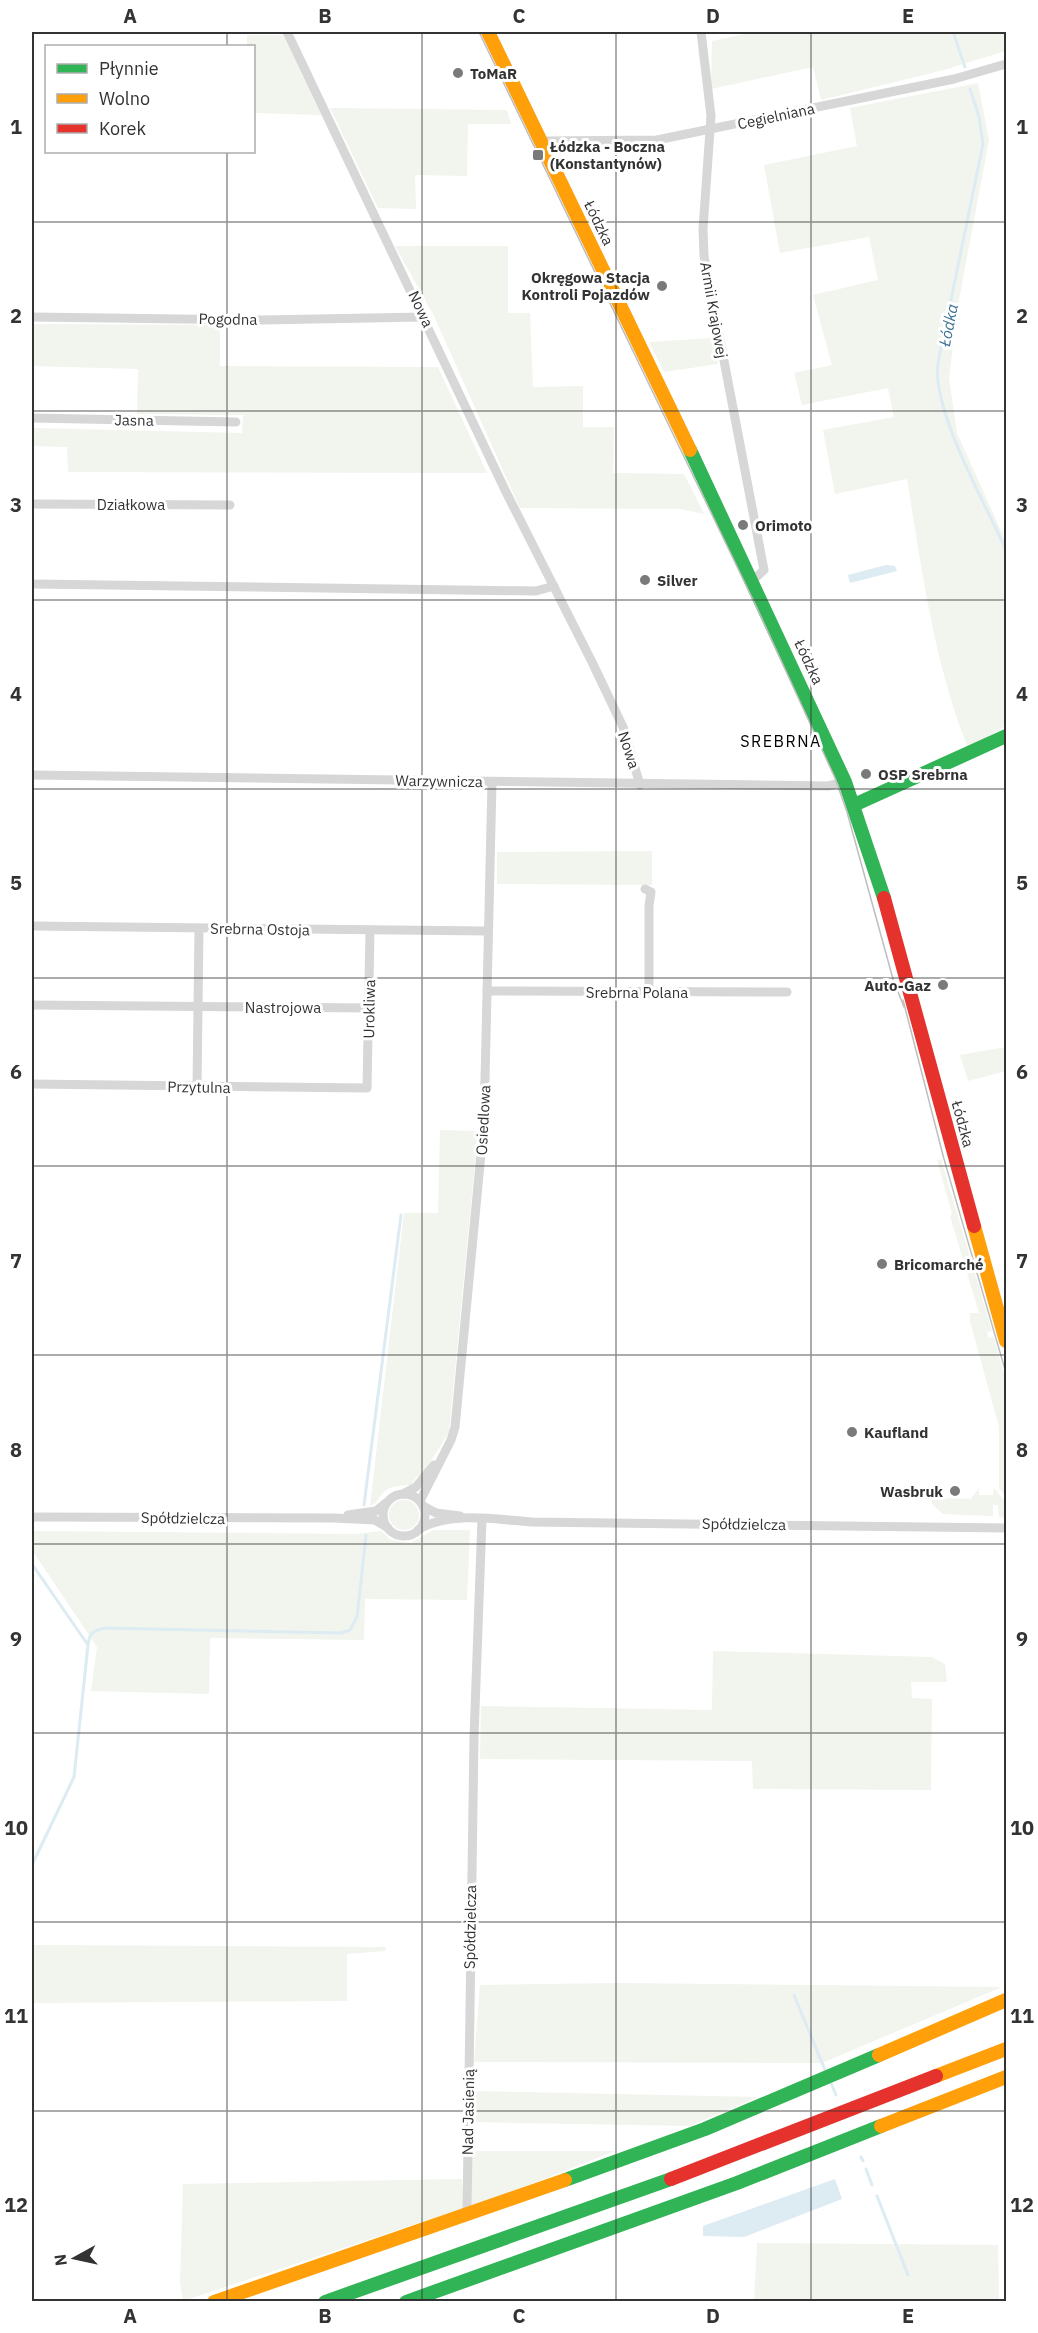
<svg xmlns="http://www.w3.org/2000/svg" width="1038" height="2333" font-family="'IBM Plex Sans',sans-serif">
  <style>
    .green { fill: #f1f5ed }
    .water { fill: #ddebf3 }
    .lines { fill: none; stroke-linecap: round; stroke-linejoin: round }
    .stream { stroke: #ddebf3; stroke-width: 3 }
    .street { stroke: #d7d7d7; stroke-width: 9 }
    .fast { stroke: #30b455; stroke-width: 14 }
    .slow { stroke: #ff9f0a; stroke-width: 14 }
    .jam { stroke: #e5322d; stroke-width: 14 }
    .tram { stroke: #bebebe; stroke-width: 1.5 }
    .grid { fill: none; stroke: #333; stroke-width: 1.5; stroke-opacity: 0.55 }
    .poi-dot { fill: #7a7a7a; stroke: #fff; stroke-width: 2 }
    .labels { text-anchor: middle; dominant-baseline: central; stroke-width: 6; stroke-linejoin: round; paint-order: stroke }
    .poi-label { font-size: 15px; font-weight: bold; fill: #333; stroke: #fff; text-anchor: start }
    .street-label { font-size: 15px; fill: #333; stroke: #fff }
    .water-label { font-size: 16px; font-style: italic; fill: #3f7597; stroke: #fff }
    .neighbourhood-label { font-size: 16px; letter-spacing: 1.5px; fill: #000; stroke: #fff }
    .neatline { fill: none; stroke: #333; stroke-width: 2 }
    .grid-label { font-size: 20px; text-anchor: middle; font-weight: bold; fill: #333 }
  </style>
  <rect width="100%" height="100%" fill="#fff"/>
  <g class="green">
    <polygon points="754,32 1006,32 1006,51 944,70 821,100 813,67 711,89 712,41"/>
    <polygon points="247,35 283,35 321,115 254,113 254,46 247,46"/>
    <path d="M978 83 989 140 958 305 949 378 957 433 1006 542V725L969 750C934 665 922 569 907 479L835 494 823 430 894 417 888 388 802 405 794 373 832 365 813 295 878 280 869 237 780 253 764 165 857 146 850 108Z"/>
    <polygon points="330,108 507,110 511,124 468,124 467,176 415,175 416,209 378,208"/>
    <polygon points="395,246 508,246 508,313 530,313 533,387 583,386 583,427 614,427 613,473 684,474 704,514 681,509 520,508 433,314"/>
    <polygon points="32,324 220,325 220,366 438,367 487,473 68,472 67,447 32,446 32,428 242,433 243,415 137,414 138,369 32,366"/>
    <polygon points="712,338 718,364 664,372 649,342"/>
    <polygon points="652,851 652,885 497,884 497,852"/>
    <polygon points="1006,1047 1006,1071 968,1081 960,1055"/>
    <path d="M440 1130 478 1131 449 1432 420 1478 417 1476 411 1485C401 1486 394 1485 385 1491 379 1496 378 1503 370 1506L404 1213H438Z"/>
    <polygon points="941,1159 992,1331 987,1332 989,1338 994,1337 1006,1382 1006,1496 999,1488 999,1427 970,1321 970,1313 979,1313 950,1216 952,1214 937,1160"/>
    <polygon points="931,1487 935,1487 935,1494 942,1495 945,1498 971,1499 979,1488 979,1495 993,1495 994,1488 1006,1503 1006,1518 999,1517 998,1505 993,1505 993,1516 943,1514 932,1504"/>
    <circle cx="404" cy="1515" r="15"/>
    <polygon points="433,1530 470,1530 467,1600 365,1599 364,1640 210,1638 209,1694 91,1691 97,1647 32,1550 32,1531 356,1534 381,1531 391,1540 411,1543"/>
    <polygon points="713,1651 932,1657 945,1664 947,1682 911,1682 912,1698 932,1699 931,1790 753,1789 752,1761 480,1759 481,1706 712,1710"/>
    <polygon points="32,1945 386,1947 385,1951 347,1954 347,2001 32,2003"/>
    <polygon points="620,1983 1002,1987 822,2063 474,2062 480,1985"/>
    <polygon points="473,2091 758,2097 690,2126 471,2122"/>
    <polygon points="471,2151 615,2151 472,2207"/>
    <polygon points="462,2179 464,2208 183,2301 180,2282 183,2184"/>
    <polygon points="757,2243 998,2245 999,2301 754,2301"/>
  </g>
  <g class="water">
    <polygon points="886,565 895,566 897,571 850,583 848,575"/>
    <polygon points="835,2179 842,2199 744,2237 703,2236 703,2226"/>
  </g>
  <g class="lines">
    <g class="stream">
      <polyline points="953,32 965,67"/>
      <path d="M970 89 979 117 983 144 938 363C931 409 986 505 1006 550"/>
      <polyline points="364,1505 401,1215"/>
      <polyline points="32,1564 88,1645 74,1777 32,1865"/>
      <path d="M88 1645C89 1633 94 1630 106 1628L341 1633 350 1630 357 1617 366 1535"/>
      <polyline points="794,1995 825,2070"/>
      <polyline points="831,2083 836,2095"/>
      <polyline points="861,2157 863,2161"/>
      <polyline points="866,2169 872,2185"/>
      <polyline points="877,2196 908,2275"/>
    </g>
    <g class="street">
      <polyline points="287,32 506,492 592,662 623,727 640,785"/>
      <polyline points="701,32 711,116 703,229 704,256 764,570 753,580"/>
      <polyline points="542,141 657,140 954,79 1006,64"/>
      <polyline points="32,317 262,320 424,317"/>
      <polyline points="32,418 236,422"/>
      <polyline points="32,504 230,505"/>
      <polyline points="32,584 536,591 554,586"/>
      <polyline points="32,775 828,786 845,782"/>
      <polyline points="645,889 651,892 649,906 649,993"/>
      <polyline points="32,926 488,931"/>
      <polyline points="487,991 787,992"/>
      <polyline points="32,1005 369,1008"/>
      <polyline points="32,1084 367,1088 370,930"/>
      <polyline points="197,1087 199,928"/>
      <polyline points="403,1494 416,1487 434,1465"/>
      <circle cx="404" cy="1515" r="21"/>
      <polyline points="420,1501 451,1440 455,1427 484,1122 492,782"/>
      <polyline points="423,1506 436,1513 460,1516"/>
      <polyline points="348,1515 376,1511 386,1503"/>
      <polyline points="32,1517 334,1518 375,1520 388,1528"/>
      <path d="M418 1530C449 1510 498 1520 532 1522L1006 1528"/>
      <polyline points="467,2213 474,1737 482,1519"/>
    </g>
    <g class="fast">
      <polyline points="690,450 845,782 884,898"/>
      <polyline points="854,805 1006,736"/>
      <polyline points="565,2180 705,2129 879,2055"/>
      <polyline points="325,2302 671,2179"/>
      <polyline points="406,2302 737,2183 881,2126"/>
    </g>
    <g class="slow">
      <polyline points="488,32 690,450"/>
      <polyline points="974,1226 1006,1341"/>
      <polyline points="879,2055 1006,2000"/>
      <polyline points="936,2076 1006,2049"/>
      <polyline points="881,2126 1006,2077"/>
      <polyline points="214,2302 565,2180"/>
    </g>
    <g class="jam">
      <polyline points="884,898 974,1226"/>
      <polyline points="671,2179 936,2076"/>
    </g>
    <g class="tram">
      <polyline points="479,32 758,610 835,778 847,812 893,979 904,1007"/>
      <polyline points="903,1000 944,1159 1006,1373"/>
    </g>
  </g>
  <path class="grid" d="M227 32V46M422 32V2302M616 32V2302M811 32V2302M227 152V2302M32 222H1006M32 411H1006M32 600H1006M32 789H1006M32 978H1006M32 1166H1006M32 1355H1006M32 1544H1006M32 1733H1006M32 1922H1006M32 2111H1006"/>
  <g class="poi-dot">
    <circle cx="458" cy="73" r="6"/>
    <rect x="532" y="149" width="12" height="12" rx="3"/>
    <circle cx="662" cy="286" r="6"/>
    <circle cx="743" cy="525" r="6"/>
    <circle cx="645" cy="580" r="6"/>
    <circle cx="866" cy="774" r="6"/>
    <circle cx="943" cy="985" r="6"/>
    <circle cx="882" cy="1264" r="6"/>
    <circle cx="852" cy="1432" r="6"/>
    <circle cx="955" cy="1491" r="6"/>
  </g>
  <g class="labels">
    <g class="poi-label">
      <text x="470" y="73">ToMaR</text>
      <text x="550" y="146">Łódzka - Boczna<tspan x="550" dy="17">(Konstantynów)</tspan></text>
      <text x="650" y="277" text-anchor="end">Okręgowa Stacja<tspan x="650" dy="17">Kontroli Pojazdów</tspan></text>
      <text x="755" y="525">Orimoto</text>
      <text x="657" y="580">Silver</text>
      <text x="878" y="774">OSP Srebrna</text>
      <text x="931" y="985" text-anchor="end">Auto-Gaz</text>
      <text x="894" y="1264">Bricomarché</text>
      <text x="864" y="1432">Kaufland</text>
      <text x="943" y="1491" text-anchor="end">Wasbruk</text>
    </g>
    <g class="street-label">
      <text transform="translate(776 116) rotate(-12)">Cegielniana</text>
      <text transform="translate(599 223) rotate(64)">Łódzka</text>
      <text transform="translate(421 309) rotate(65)">Nowa</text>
      <text transform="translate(714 310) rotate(80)">Armii Krajowej</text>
      <text transform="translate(228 319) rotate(1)">Pogodna</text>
      <text transform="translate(134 420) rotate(1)">Jasna</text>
      <text x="131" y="504">Działkowa</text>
      <text transform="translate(809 662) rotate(65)">Łódzka</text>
      <text transform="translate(629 750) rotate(72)">Nowa</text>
      <text transform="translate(439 781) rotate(1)">Warzywnicza</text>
      <text transform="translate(260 929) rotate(1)">Srebrna Ostoja</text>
      <text x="637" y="992">Srebrna Polana</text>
      <text x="283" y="1007">Nastrojowa</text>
      <text transform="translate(369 1009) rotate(-89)">Urokliwa</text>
      <text transform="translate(199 1087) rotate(1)">Przytulna</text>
      <text transform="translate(483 1120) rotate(-87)">Osiedlowa</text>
      <text transform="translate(963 1124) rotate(75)">Łódzka</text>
      <text transform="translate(183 1518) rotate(1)">Spółdzielcza</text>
      <text transform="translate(744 1524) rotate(1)">Spółdzielcza</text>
      <text transform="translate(470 1927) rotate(-89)">Spółdzielcza</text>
      <text transform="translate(468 2112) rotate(-89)">Nad Jasienią</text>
    </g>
    <g class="water-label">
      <text transform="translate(948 325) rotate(-79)">Łódka</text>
    </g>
    <g class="neighbourhood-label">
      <text x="781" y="741">SREBRNA</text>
    </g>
  </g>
  <rect width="1038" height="2333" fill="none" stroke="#ffffff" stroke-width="66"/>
  <rect x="45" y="45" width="210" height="108" fill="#ffffff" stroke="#adadad" stroke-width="1.5"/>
  <rect x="57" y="64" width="30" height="9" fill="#30b455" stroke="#adadad" stroke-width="1.5"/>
  <text x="99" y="75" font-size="18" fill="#333333">Płynnie</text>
  <rect x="57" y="94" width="30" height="9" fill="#ff9f0a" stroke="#adadad" stroke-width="1.5"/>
  <text x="99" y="105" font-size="18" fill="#333333">Wolno</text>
  <rect x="57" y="124" width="30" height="9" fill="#e5322d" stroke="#adadad" stroke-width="1.5"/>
  <text x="99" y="135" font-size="18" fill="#333333">Korek</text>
  <g transform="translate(75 2258) rotate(262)" stroke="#ffffff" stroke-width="4.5" paint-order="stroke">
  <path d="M0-4.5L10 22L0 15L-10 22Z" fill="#333333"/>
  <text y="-9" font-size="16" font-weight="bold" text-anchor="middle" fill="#333333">N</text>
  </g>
  <rect x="33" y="33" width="972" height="2267" class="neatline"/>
  <g class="grid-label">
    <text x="130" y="23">A</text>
    <text x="325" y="23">B</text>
    <text x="519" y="23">C</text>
    <text x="713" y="23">D</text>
    <text x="908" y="23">E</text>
    <text x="16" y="134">1</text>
    <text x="1022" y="134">1</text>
    <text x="16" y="323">2</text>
    <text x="1022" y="323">2</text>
    <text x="16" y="512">3</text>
    <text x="1022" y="512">3</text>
    <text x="16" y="701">4</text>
    <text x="1022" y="701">4</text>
    <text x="16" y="890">5</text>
    <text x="1022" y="890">5</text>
    <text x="16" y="1079">6</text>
    <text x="1022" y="1079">6</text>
    <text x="16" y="1268">7</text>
    <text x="1022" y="1268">7</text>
    <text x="16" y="1457">8</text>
    <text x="1022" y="1457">8</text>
    <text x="16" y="1646">9</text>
    <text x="1022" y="1646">9</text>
    <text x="16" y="1835">10</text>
    <text x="1022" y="1835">10</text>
    <text x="16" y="2023">11</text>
    <text x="1022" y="2023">11</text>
    <text x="16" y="2212">12</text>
    <text x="1022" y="2212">12</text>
    <text x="130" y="2323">A</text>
    <text x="325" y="2323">B</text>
    <text x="519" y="2323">C</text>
    <text x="713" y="2323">D</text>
    <text x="908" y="2323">E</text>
  </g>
</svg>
